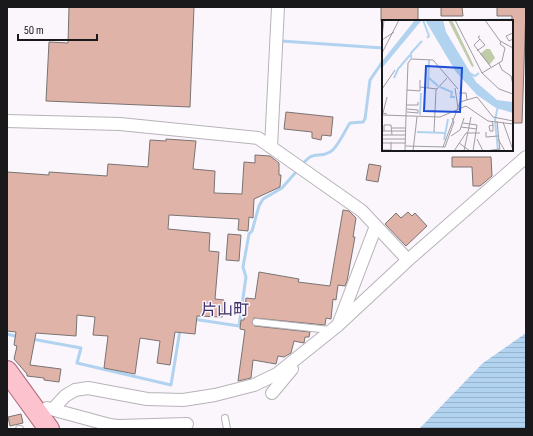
<svg xmlns="http://www.w3.org/2000/svg" width="533" height="436" font-family="'Sofia Sans Condensed','Noto Sans JP',sans-serif">
  <style>
    .water { fill: url(#water-rules) }
    .lines { fill: none; stroke-linecap: round; stroke-linejoin: round }
    .stream { stroke: #b2d3f0; stroke-width: 3 }
    .building { fill: #e0b3a9; stroke: #7a7371 }
    .lane-casing { stroke: #b7b3b9; stroke-width: 8 }
    .street-casing { stroke: #b7b3b9; stroke-width: 14 }
    .primary-casing { stroke: #ab6c7a; stroke-width: 22 }
    .lane { stroke: #fff; stroke-width: 6 }
    .street { stroke: #fff; stroke-width: 12 }
    .primary { stroke: #fcc2ce; stroke-width: 20 }
    .labels { text-anchor: middle; dominant-baseline: central; stroke-width: 3; stroke-linejoin: round; paint-order: stroke }
    .neighbourhood-label { font-size: 16px; fill: #3b2e69; stroke: #faf6fc }
    .inset-river { fill: none; stroke: #b2d3f0; stroke-width: 2 }
    .inset-road { fill: none; stroke: #a09da2; stroke-width: 1 }
    .view { fill: #1d4ed8; fill-opacity: 0.15; stroke: #1d4ed8; stroke-width: 2 }
    .inset-edge { fill: none; stroke: #19181a; stroke-width: 2 }
  </style>
  <defs>
    <pattern id="water-rules" width="6" height="5" patternUnits="userSpaceOnUse"><rect width="6" height="5" fill="#b2d3f0"/><path d="M0 2.5h6" fill="none" stroke="#98b4cd"/></pattern>
  </defs>
  <rect width="100%" height="100%" fill="#faf6fc"/>
  <polygon class="water" points="526,333 526,429 419,429 483,363"/>
  <g class="lines">
    <g class="stream">
      <polyline points="457,21 515,20"/>
      <polyline points="281,41 383,48"/>
      <path d="M302 165C314 149 318 159 330 152 337 149 345 130 350 123L363 122 365 119 370 80 383 61"/>
      <polyline points="193,319 239,326 246,277 243,267 249,234 252,231 259,206 263,199 282,188 296,172"/>
      <polyline points="7,334 19,337"/>
      <polyline points="32,339 81,348 77,363 171,385 180,330"/>
    </g>
  </g>
  <g class="building">
    <polygon points="69,7 194,7 190,107 46,101 49,42 68,43"/>
    <rect x="381" y="7" width="37" height="14"/>
    <polygon points="441,7 462,7 463,16 441,16"/>
    <polygon points="497,7 526,7 522,123 512,123 512,16 497,16"/>
    <polygon points="286,112 333,117 331,136 322,135 321,140 312,138 312,132 284,129"/>
    <polygon points="166,139 196,141 193,169 215,171 214,193 242,194 244,162 255,163 255,155 270,156 279,163 279,175 281,175 280,187 254,199 253,218 249,217 248,231 238,230 239,219 169,215 168,229 210,233 209,251 219,252 215,299 224,300 222,317 197,316 195,334 175,332 170,365 157,363 160,341 140,338 135,374 104,368 108,336 93,335 95,317 77,315 76,336 36,333 30,365 61,369 59,382 44,380 44,378 27,376 27,374 14,359 17,346 14,345 16,332 7,331 7,172 49,175 49,172 107,176 108,164 148,167 150,140 166,141"/>
    <polygon points="452,157 491,157 492,176 480,186 473,186 472,167 452,167"/>
    <polygon points="369,164 381,166 378,182 366,180"/>
    <polygon points="343,210 349,211 356,218 353,237 355,237 347,281 345,286 338,285 336,300 333,299 331,319 326,318 325,325 254,318 252,323 255,326 310,332 309,337 305,337 304,343 294,341 291,353 284,357 278,356 276,364 253,360 251,378 238,381 245,330 240,329 241,320 244,320 246,298 255,299 259,272 299,279 298,282 330,286"/>
    <polygon points="408,212 412,216 415,213 427,226 406,246 385,224 396,213 401,218"/>
    <polygon points="228,234 241,235 239,261 226,260"/>
    <polygon points="21,414 23,423 10,426 8,417"/>
  </g>
  <g class="lines">
    <g class="lane-casing">
      <g id="lane">
        <polyline points="256,322 330,330"/>
        <polyline points="225,418 227,429"/>
        <polyline points="19,429 20,429"/>
      </g>
    </g>
    <g class="street-casing">
      <g id="street">
        <polyline points="7,121 120,124 258,138 362,211 408,260"/>
        <polyline points="271,147 278,7"/>
        <polyline points="339,323 376,226"/>
        <polyline points="272,393 292,369"/>
        <polyline points="47,408 110,425 118,426 119,429"/>
        <polyline points="53,409 65,396 75,390 88,388 147,399 183,400 215,395 254,385 277,374 337,326 408,260 526,157"/>
        <polyline points="118,426 187,424"/>
      </g>
    </g>
    <g class="primary-casing">
      <polyline id="primary" points="7,371 49,429"/>
    </g>
    <use href="#lane" class="lane"/>
    <use href="#street" class="street"/>
    <use href="#primary" class="primary"/>
  </g>
  <g class="labels">
    <g class="neighbourhood-label">
      <text x="225" y="310">片山町</text>
    </g>
  </g>
  <g transform="translate(382 20)">
    <rect width="131" height="131" fill="#faf6fc"/>
    <path d="M66 0H70L92 46 90 47ZM104 29H108L113 38 107 45 98 34Z" fill="#c0cca9"/>
    <path d="M33 0H40L0 48 1 40ZM43 0H61L64 12 94 62 115 80 131 82V93L114 88 95 75 74 52Z" fill="#b2d3f0"/>
    <path class="inset-river" d="M41 0 47 16 45 18M29 38V33L40 21M86 52 93 56 97 53M12 58 16 49 28 35M47 58 56 66M58 67 70 72 69 77H73M46 68 47 40M38 95 39 73M35 112 63 113M62 120 66 99M116 131 113 100 116 86"/>
    <path class="inset-road" d="M73 0 100 53 117 69 131 74M103 0 118 21 131 28M131 13 124 16 127 21 131 19M0 17 2 0M98 19 92 25 109 47M0 20 12 12M95 31 103 25 96 17 98 16M0 33 17 0M117 43 120 50 129 56 131 65M100 53 120 41 123 28 118 24 119 21M38 67 55 69M73 68 76 88M0 69 13 50M25 70 38 71V60M77 73H84L85 80M25 85H36V82M25 92 36 93V90L25 89M5 94 1 93 5 77M0 95 58 97 84 86 106 101 131 104M24 96 26 43 29 39 51 40 76 69M115 101 118 131M110 102 111 104V111H108L107 106 111 105M121 102 131 130M81 103 95 105 91 131M79 107 95 109M10 108H23M0 111H23M2 111V105H9L10 115M52 112 54 70 65 58M104 112V117L116 116M0 115H23M69 116 78 110 82 98M0 119H23M95 119 101 131M116 119 123 131M0 123H23M77 123 88 131M24 126 63 127 72 102 70 98M61 127 78 82 95 77 111 97 131 101M0 130H9V122M23 131 24 96M31 131 35 97M72 131 84 113H98M82 131 89 97M104 131 117 129"/>
    <path class="view" d="M44 46 80 48 78 92 42 91Z"/>
    <rect width="131" height="131" class="inset-edge"/>
  </g>
  <rect width="533" height="436" fill="none" stroke="#19181a" stroke-width="16"/>
  <path d="M18 34v6h79v-6" fill="none" stroke="#19181a" stroke-width="2"/>
  <text x="24" y="34" font-size="12" fill="#19181a" stroke="#faf6fc" stroke-width="3" paint-order="stroke">50 m</text>
</svg>
